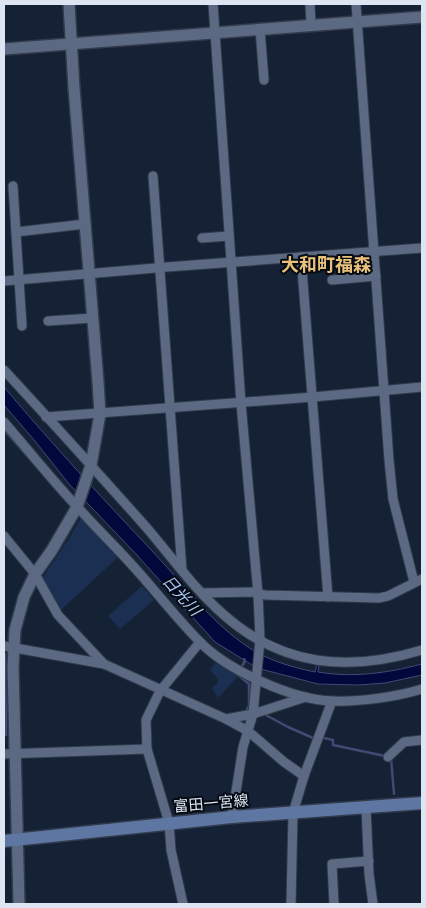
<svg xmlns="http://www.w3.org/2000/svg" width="426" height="908" font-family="'Source Serif 4','Noto Sans JP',serif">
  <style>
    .green { fill: #1a2f52 }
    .water { fill: #00083c; stroke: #424a73 }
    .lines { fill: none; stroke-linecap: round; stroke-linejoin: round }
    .stream { stroke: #424a73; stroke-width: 2.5 }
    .minor-casing { stroke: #323a4b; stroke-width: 11 }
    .tertiary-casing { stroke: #323a4b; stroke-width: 14 }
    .secondary-casing { stroke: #323a4b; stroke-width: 15 }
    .minor { stroke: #5b6a82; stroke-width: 9 }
    .tertiary { stroke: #5b6a82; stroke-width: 11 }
    .secondary { stroke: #5d77a2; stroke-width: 12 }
    .labels { text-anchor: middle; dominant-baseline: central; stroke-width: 4; stroke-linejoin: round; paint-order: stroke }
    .street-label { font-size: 15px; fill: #dde5f3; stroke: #060b13 }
    .water-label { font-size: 16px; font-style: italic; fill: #abcafc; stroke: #060b13 }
    .quarter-label { font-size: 18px; font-weight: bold; fill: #eac17b; stroke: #060b13 }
  </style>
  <rect width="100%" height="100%" fill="#152135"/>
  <g class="green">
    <polygon points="82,516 118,557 60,611 43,577 70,537"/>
    <polygon points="142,586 154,600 120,629 108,616"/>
    <polygon points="217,660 237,673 237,677 218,698 212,688 218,683 218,679 210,670"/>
  </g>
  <path class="water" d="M4 387C52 444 103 499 154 553 184 585 209 620 245 645 266 660 291 667 315 672L317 665 319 666 318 672C353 678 388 673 422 664V675L385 683 358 685 318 684 257 668 215 642 136 554 69 484 35 441 4 405Z"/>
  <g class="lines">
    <g class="stream">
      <polyline points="4,430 36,466"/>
      <polyline points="5,654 6,735"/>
      <polyline points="242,666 245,661 244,659"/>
      <polyline points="238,675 249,684 249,706 246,711"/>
      <polyline points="264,714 288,727 313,738"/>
      <polyline points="324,738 333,740 333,745 385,756"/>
      <polyline points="391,758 394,794"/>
    </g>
    <g class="minor-casing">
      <g id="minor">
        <polyline points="213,4 241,403 258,594 260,640 253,714 243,747 232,817"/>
        <polyline points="310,4 311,25"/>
        <polyline points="356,4 389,460 393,499 414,582"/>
        <polyline points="260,29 264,80"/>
        <polyline points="153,176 182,570"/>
        <polyline points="13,186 22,326"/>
        <polyline points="16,232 85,224"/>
        <polyline points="202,238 229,236"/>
        <polyline points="301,257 328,597"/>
        <polyline points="332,280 376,276"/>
        <polyline points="4,281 167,267 422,248"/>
        <polyline points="48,321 93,318"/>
        <path d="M4 370C52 422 99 474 146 527 171 556 194 589 224 615 283 667 349 672 422 650"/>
        <polyline points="46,417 313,397 422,387"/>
        <path d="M4 422C30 452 55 484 83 513 99 531 116 547 132 565 155 590 176 618 200 642 227 670 293 700 332 701 359 702 396 697 422 689"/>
        <polyline points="4,536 35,574 58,615 104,664"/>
        <polyline points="202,593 254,592 265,595 379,598 388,596 422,579"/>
        <polyline points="4,646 104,664 226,719 253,714 306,697"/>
        <polyline points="226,719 248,731 284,762 304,776"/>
        <polyline points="4,754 147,749"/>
        <polyline points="388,757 404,742 422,740"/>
        <polyline points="366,808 369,874 373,904"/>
        <polyline points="183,904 171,850 169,823 147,749 146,720 160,691 200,642"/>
        <polyline points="291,904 293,813 304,776 332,701"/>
        <polyline points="334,904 332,864 369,861"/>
      </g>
    </g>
    <g class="tertiary-casing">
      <g id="tertiary">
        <polyline points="4,49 422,17"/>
        <polyline points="19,904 13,667 15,630 24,597 35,574 52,550 77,507 91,465 100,414 98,382 74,88 69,4"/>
      </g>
    </g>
    <g class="secondary-casing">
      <polyline id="secondary" points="4,841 232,817 422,803"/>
    </g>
    <use href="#minor" class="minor"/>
    <use href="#tertiary" class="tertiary"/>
    <use href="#secondary" class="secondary"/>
  </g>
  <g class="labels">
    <g class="street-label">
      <text transform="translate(211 803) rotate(-5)">富田一宮線</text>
    </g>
    <g class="water-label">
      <text transform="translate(182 595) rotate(48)">日光川</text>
    </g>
    <g class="quarter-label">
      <text x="326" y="264">大和町福森</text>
    </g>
  </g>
  <rect width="426" height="908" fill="none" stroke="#dde5f3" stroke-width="10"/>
</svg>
